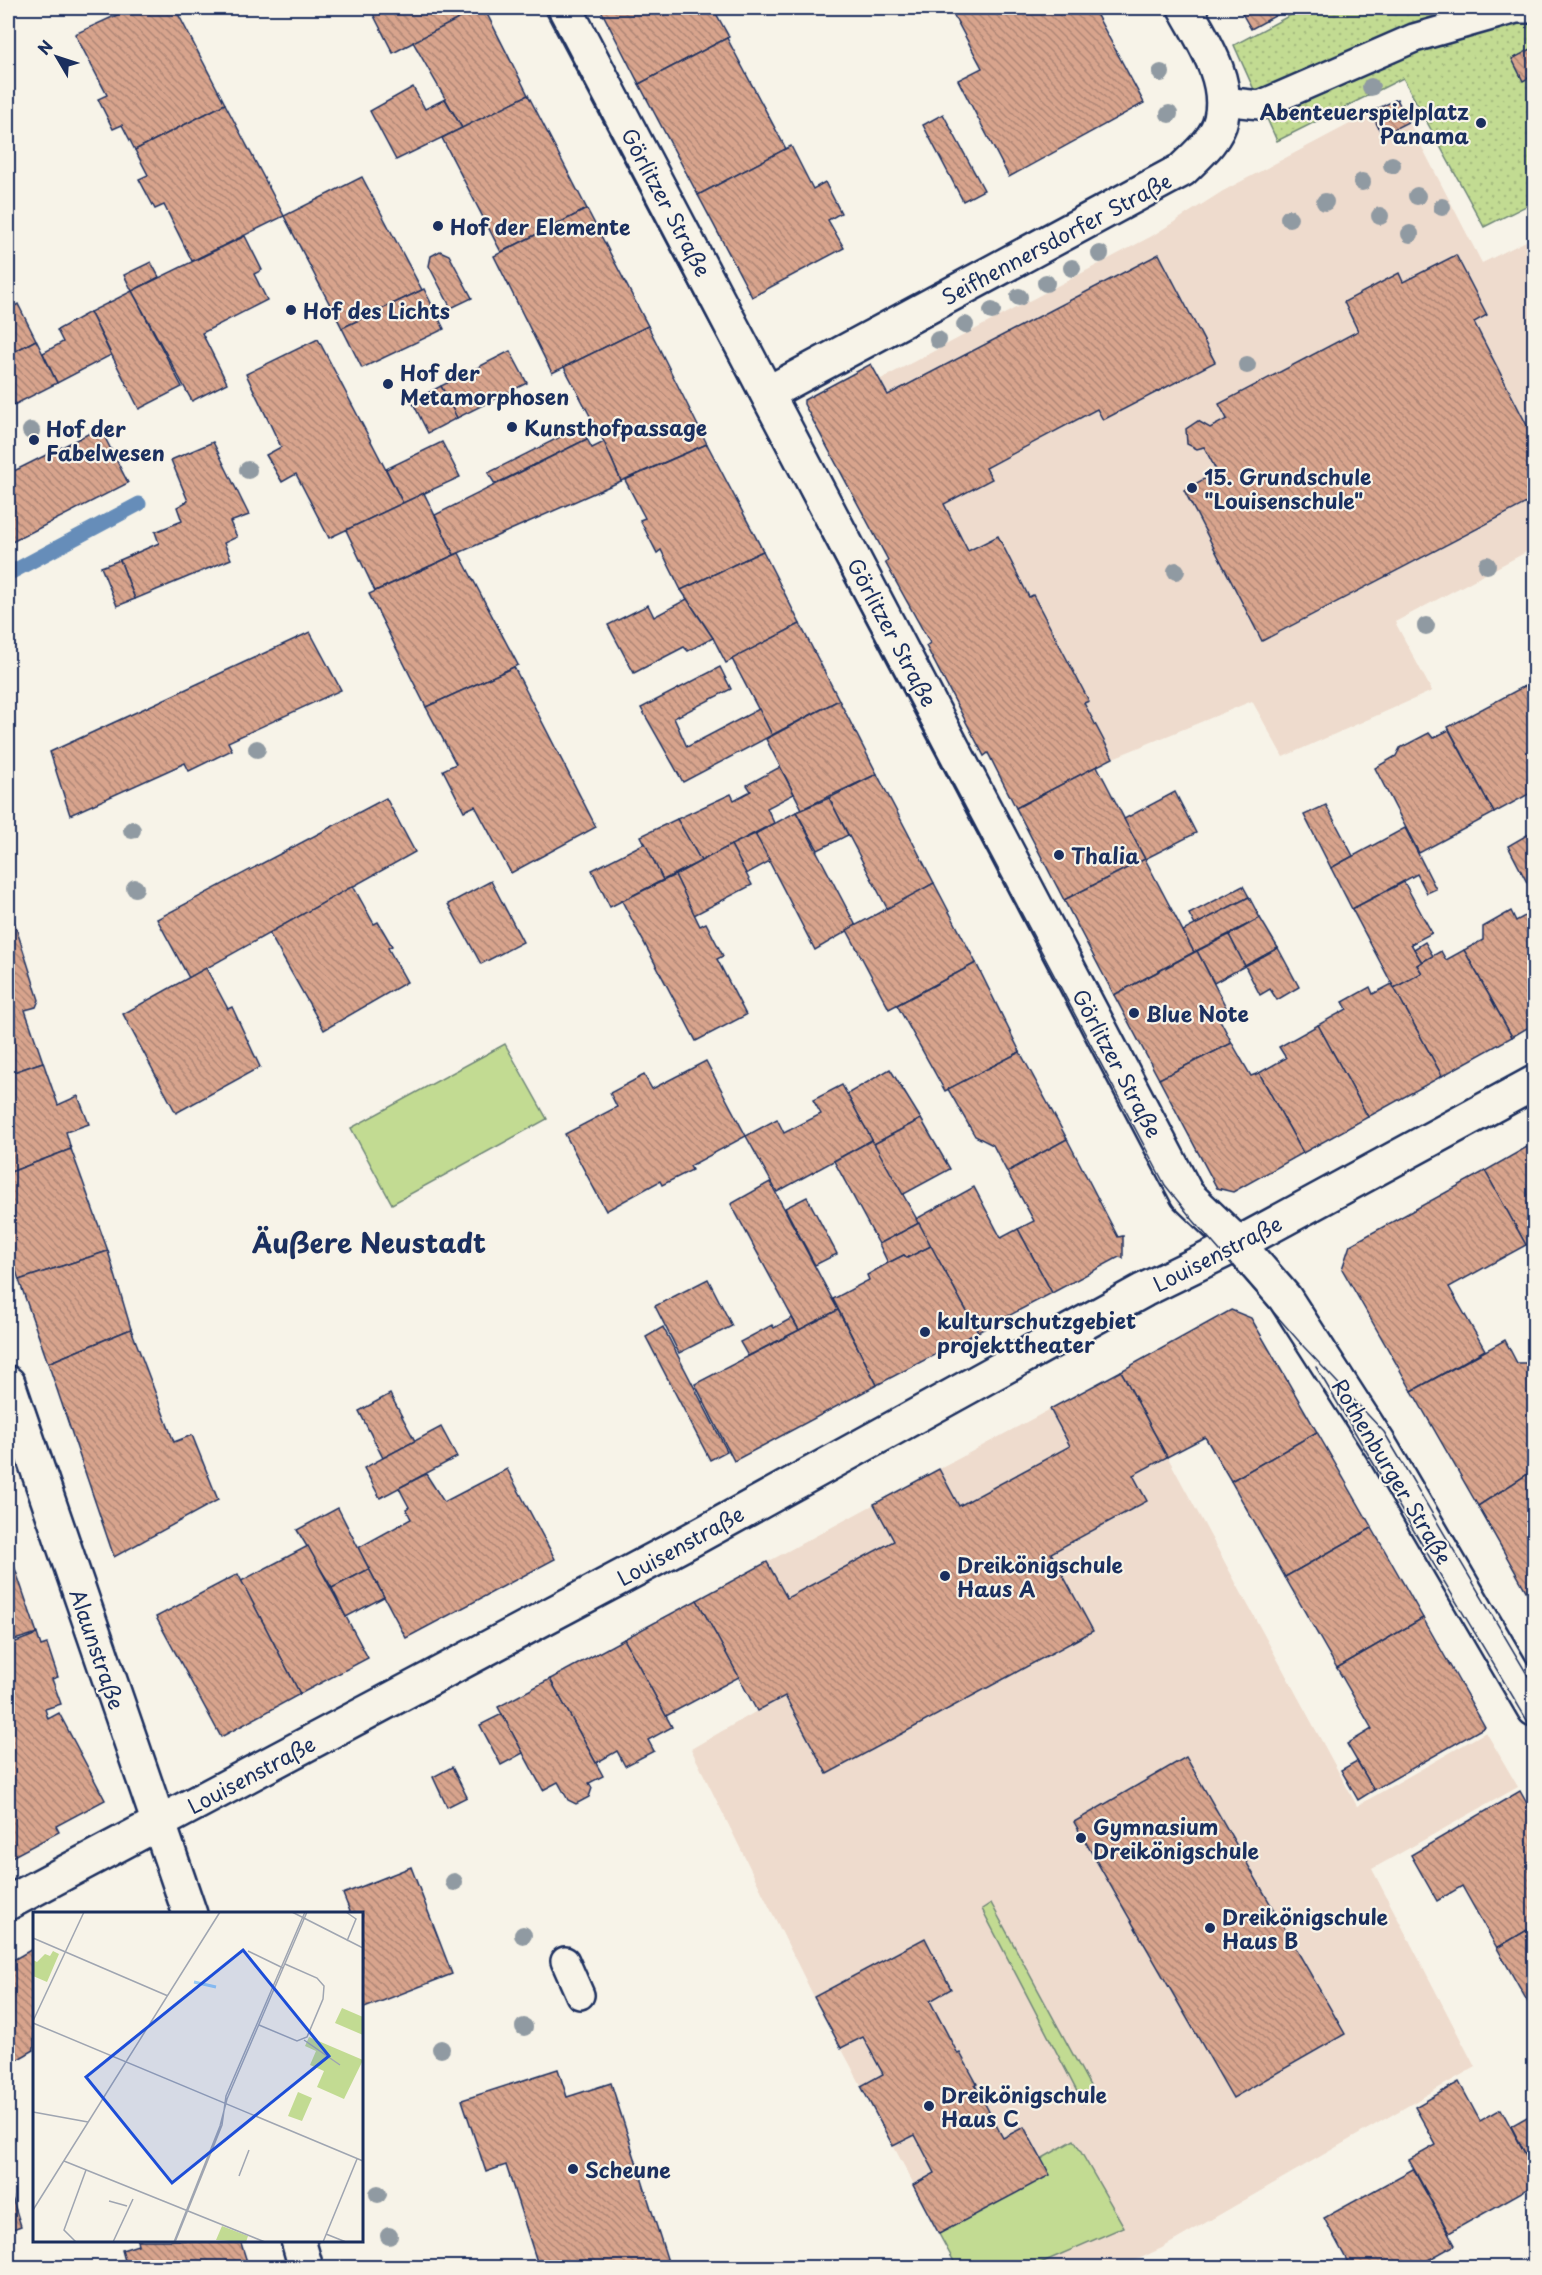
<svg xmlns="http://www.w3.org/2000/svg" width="1542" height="2275" font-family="'Playpen Sans',sans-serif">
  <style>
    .built { fill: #eedbcd }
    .grass { fill: #c2db92; stroke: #6e8578; stroke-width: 1.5 }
    .park { fill: url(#park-dots); stroke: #6e8578; stroke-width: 1.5 }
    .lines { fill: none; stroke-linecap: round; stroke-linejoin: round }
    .stream { stroke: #668db9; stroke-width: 15 }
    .building { fill: url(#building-back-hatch); stroke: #1b2f5e; stroke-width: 1.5 }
    .lane-casing { stroke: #1b2f5e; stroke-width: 32 }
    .street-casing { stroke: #1b2f5e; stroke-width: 38 }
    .lane { stroke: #f7f3e8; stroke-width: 27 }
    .street { stroke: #f7f3e8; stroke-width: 33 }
    .tram { stroke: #1b2f5e; stroke-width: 1.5 }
    .tree { fill: #909aa2 }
    .poi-dot { fill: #1b2f5e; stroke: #f7f3e8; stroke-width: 2 }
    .labels { text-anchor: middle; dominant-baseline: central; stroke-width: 4.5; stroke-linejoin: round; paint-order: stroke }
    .poi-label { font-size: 21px; font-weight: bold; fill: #1b2f5e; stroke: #f7f3e8; text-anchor: start }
    .street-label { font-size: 21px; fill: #1b2f5e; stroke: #f7f3e8 }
    .district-label { font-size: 27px; font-weight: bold; fill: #1b2f5e; stroke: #f7f3e8 }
    .inset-river { fill: none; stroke: #98ccf6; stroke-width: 3 }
    .inset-road { fill: none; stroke: #9fa5b1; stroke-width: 1.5 }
    .view { fill: #1d4ed8; fill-opacity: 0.15; stroke: #1d4ed8; stroke-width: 3 }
    .inset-edge { fill: none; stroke: #1b2f5e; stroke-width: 3 }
  </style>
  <defs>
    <pattern id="park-dots" width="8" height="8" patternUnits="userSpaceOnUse" patternTransform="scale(1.5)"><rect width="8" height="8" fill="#c2db92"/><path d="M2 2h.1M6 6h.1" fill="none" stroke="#a6bc80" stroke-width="1.8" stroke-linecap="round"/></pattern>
    <pattern id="building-back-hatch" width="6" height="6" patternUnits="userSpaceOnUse" patternTransform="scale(1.5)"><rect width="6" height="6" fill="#d8a48d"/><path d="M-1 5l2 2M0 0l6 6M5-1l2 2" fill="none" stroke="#ae8676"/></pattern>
  </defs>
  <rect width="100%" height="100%" fill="#f7f3e8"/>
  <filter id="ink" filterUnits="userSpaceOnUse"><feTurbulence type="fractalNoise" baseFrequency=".0167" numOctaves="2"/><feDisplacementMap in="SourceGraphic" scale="12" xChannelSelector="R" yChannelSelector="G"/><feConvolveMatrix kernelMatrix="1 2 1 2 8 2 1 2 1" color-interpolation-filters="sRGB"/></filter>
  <g filter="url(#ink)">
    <g class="built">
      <polygon points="1397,99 1482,263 1534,237 1534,548 1395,622 1432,691 1283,757 1252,701 1113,758 1016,808 988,754 984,756 926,646 930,643 885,562 888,560 804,404 804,400 871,364 881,379 1152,236 1223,191"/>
      <polygon points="1121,1371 1357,1806 1486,1732 1518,1787 1372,1869 1475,2067 1162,2248 1122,2267 958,2267 814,1997 691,1749 757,1711 697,1600"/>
    </g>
    <g class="grass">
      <polygon points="505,1044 547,1119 392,1204 351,1128"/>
      <polygon points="991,1903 1096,2097 1083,2103 982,1909"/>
      <polygon points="1074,2140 1124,2227 1029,2268 957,2267 939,2234 1041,2159"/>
    </g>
    <polygon class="park" points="1304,8 1534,8 1534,202 1484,227 1403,78 1277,141 1234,45"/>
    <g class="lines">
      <polyline class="stream" points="8,574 139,504"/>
    </g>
    <g class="building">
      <polygon points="132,8 175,8 225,104 135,150 122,125 113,129 98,99 107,95 75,34"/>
      <polygon points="370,8 480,8 393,53"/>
      <polygon points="480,8 484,8 528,95 462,128 413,42"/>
      <polygon points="605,8 713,8 729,37 639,84 601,10"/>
      <polygon points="950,8 1093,8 1144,103 1009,177 958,80 982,68"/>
      <polygon points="1239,8 1270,8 1275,16 1251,29"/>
      <polygon points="1270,8 1290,8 1275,16"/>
      <polygon points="727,38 786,149 698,195 639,84"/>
      <polygon points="1533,48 1534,75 1523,81 1512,59"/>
      <polygon points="413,87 425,109 445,99 462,128 396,160 370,111"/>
      <polygon points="528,95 587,209 501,252 442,138"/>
      <polygon points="1397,99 1408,122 1382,135 1371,112"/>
      <polygon points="225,104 284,216 192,261 164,205 155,209 139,179 148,175 135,150"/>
      <polygon points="943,114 984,190 963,201 923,125"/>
      <polygon points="791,146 813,189 825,182 841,213 828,220 844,248 752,297 698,195"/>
      <polygon points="362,177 422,290 342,328 284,216"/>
      <polygon points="587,209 648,326 552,373 494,256"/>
      <polygon points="245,236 262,270 254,274 267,300 202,333 227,383 192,401 132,291"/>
      <polygon points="440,251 449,255 472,298 451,308 429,266 431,256"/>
      <polygon points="1159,254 1215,362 1103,420 1097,409 986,468 992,479 944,504 968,551 998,536 1029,597 1033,595 1089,701 1084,703 1113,758 1016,808 988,753 984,756 926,646 930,643 885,562 888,560 804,404 804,400 871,364 888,395"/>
      <polygon points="1456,255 1487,315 1474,322 1534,439 1534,499 1262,641 1184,490 1217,472 1204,447 1197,449 1187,444 1186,429 1198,421 1210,428 1227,419 1219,404 1358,331 1344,302 1399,273 1403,282"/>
      <polygon points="151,262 159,277 132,291 124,275"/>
      <polygon points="424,289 444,329 362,368 342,328"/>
      <polygon points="132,291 182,387 139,409 90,312"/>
      <polygon points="18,304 36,340 8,355 8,310"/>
      <polygon points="90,312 111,355 57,383 43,353 63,342 57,330"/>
      <polygon points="648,326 707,444 621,481 604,442 564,367"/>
      <polygon points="318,339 403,503 329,538 296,474 282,482 266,455 281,447 246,374"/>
      <polygon points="36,340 57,383 8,408 8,355"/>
      <polygon points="510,351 527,383 457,418 441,386"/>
      <polygon points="441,386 457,418 428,433 412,401"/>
      <polygon points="582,426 587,439 495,484 488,473"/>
      <polygon points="100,428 128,483 8,544 8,474"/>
      <polygon points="587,439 592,448 604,442 621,481 454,555 435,515"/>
      <polygon points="213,442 249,515 230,522 237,537 224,543 231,559 135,599 120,560 159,543 155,532 182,521 177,507 188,501 171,460"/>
      <polygon points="442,442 460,477 403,503 386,469"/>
      <polygon points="707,444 763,551 681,590 661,550 657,553 640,520 645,518 625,480"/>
      <polygon points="424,493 454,555 375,591 346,530"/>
      <polygon points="763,551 800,624 726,663 713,638 681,590"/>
      <polygon points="459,553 518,665 426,707 369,594"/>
      <polygon points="120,560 135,599 117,606 101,567"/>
      <polygon points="687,599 713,638 688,651 684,647 634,673 608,625 648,605 654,617"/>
      <polygon points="800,624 839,700 772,735 732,659"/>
      <polygon points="310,632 341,690 228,742 232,750 189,771 185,763 70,815 50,752"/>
      <polygon points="514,667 596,827 511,873 475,806 464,811 443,770 456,764 426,707"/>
      <polygon points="720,667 731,689 674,718 687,747 759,709 772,735 683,782 641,708"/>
      <polygon points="1534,681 1534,791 1494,813 1448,727"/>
      <polygon points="839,700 877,774 802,809 766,739"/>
      <polygon points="1449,730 1494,813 1419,853 1375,768 1396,756 1400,748 1429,733 1433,738"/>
      <polygon points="1097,766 1145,859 1064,900 1016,808"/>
      <polygon points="780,767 794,794 767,808 774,823 701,861 677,819 731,794 734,800 751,791 747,785"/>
      <polygon points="877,774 934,883 888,910 829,798"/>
      <polygon points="1175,792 1196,833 1145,859 1124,819"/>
      <polygon points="386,798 415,852 189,978 157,919"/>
      <polygon points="829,798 848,835 818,850 796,812"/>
      <polygon points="1326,805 1353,856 1331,868 1304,815"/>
      <polygon points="796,812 856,926 815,950 755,834"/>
      <polygon points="677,819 701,861 663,880 641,836"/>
      <polygon points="1405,828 1436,889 1427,893 1417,874 1352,909 1331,868"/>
      <polygon points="1534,831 1534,896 1508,846"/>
      <polygon points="755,834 770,861 746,874 731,845"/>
      <polygon points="645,843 663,880 610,907 592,870"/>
      <polygon points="731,845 752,885 694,915 675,875"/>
      <polygon points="1145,859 1194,952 1114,995 1064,900"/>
      <polygon points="675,875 700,926 706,923 723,956 717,959 746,1015 696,1041 622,901"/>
      <polygon points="491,881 523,942 481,964 448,904"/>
      <polygon points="1404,882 1432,933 1411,944 1422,962 1417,965 1422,973 1394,988 1352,909"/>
      <polygon points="934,883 976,963 889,1009 847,930"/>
      <polygon points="353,886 374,924 378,922 392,946 388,948 407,982 324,1030 269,933"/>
      <polygon points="1243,886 1249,897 1195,925 1189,914"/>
      <polygon points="1249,897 1260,918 1194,952 1183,931"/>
      <polygon points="1511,911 1516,921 1534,911 1534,1024 1512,1037 1464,950 1483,940 1483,927"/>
      <polygon points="11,912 39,1000 36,1007 25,1010 43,1062 8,1074 8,913"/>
      <polygon points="1260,918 1278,948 1245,966 1229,935"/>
      <polygon points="1229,935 1245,966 1214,983 1197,951"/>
      <polygon points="1425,942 1433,956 1422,962 1414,949"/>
      <polygon points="1278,948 1299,987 1277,1000 1270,989 1260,995 1245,966"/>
      <polygon points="1464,950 1512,1037 1442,1076 1394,988 1422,973 1417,965 1441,951 1446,960"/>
      <polygon points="1197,951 1229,1013 1219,1018 1232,1043 1159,1079 1114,995"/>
      <polygon points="976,963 1020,1052 945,1091 897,1005"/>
      <polygon points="206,968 228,1009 232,1007 260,1067 176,1113 123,1014"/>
      <polygon points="1392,984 1442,1076 1368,1117 1318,1025 1347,1009 1343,1002 1370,987 1373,994"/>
      <polygon points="1318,1025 1368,1117 1303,1153 1259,1073 1286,1058 1279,1047"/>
      <polygon points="1232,1043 1251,1076 1259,1073 1303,1153 1233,1192 1217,1188 1159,1079"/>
      <polygon points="1020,1052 1067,1139 1007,1172 993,1145 975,1136 948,1089"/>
      <polygon points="706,1061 746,1136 690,1166 692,1170 662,1185 660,1181 606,1211 565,1134 617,1107 610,1093 644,1075 652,1089"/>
      <polygon points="43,1062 58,1105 78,1096 89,1124 66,1132 71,1149 8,1173 8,1074"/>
      <polygon points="890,1069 921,1119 874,1144 847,1094"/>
      <polygon points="842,1085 872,1140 777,1192 746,1136 777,1119 784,1133 821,1114 813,1100"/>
      <polygon points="921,1119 950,1169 902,1195 874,1144"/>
      <polygon points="1067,1139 1118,1237 1123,1236 1123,1258 1119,1257 1052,1293 1018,1229 1034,1221 1007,1172"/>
      <polygon points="872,1140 919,1223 879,1244 834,1161"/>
      <polygon points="1534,1143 1534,1240 1526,1245 1485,1171"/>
      <polygon points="71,1149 108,1251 19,1280 8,1245 8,1173"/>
      <polygon points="1485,1171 1526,1245 1449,1287 1485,1350 1412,1391 1342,1269 1350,1245"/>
      <polygon points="770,1182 838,1310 799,1330 731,1204"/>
      <polygon points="974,1187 1001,1238 1018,1229 1052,1293 978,1332 916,1219"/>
      <polygon points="807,1197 837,1254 815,1265 785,1208"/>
      <polygon points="919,1223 931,1246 907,1258 904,1255 888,1263 879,1244"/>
      <polygon points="931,1246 978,1332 877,1385 833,1299 869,1280 867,1275 888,1263 904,1255 907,1258"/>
      <polygon points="108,1251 131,1329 48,1363 19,1280"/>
      <polygon points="708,1279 732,1326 679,1353 655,1306"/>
      <polygon points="838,1310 877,1385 734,1461 695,1384"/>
      <polygon points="1231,1310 1251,1318 1317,1432 1231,1481 1205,1437 1167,1457 1121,1371"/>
      <polygon points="792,1318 799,1330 748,1356 740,1342 772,1325 774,1328"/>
      <polygon points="663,1327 727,1451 710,1460 646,1337"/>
      <polygon points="131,1329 174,1442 192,1435 218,1500 114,1557 48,1363"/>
      <polygon points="1505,1340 1517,1363 1526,1363 1534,1379 1534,1470 1478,1506 1412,1391"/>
      <polygon points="1121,1371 1167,1457 1133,1475 1147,1501 1051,1553 1093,1631 827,1774 785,1696 757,1711 697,1600 767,1562 787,1598 894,1541 874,1504 939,1469 959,1506 1070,1446 1050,1409"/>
      <polygon points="390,1394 415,1441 383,1458 359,1411"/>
      <polygon points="441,1427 457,1457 380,1498 364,1468"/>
      <polygon points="1317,1432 1372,1528 1285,1577 1231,1481"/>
      <polygon points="507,1469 555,1559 406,1638 358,1548 411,1519 406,1509 409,1507 399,1488 426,1474 444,1502"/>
      <polygon points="1534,1470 1534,1605 1478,1506"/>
      <polygon points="338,1508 369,1569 332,1588 297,1530"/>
      <polygon points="1372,1528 1423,1618 1337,1668 1285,1577"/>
      <polygon points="308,1546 368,1658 300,1694 241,1581"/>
      <polygon points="8,1548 37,1633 8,1642"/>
      <polygon points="369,1569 384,1597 346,1617 332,1588"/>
      <polygon points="238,1574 300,1694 221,1737 156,1617"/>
      <polygon points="697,1600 739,1677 666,1716 624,1639"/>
      <polygon points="1423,1618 1485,1727 1374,1790 1347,1744 1372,1729 1337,1668"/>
      <polygon points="37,1634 41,1646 47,1644 58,1677 52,1679 61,1704 45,1709 48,1719 59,1713 105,1800 56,1826 59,1832 8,1859 8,1645"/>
      <polygon points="624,1639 672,1727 648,1740 654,1751 625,1766 617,1751 596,1763 550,1679"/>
      <polygon points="550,1679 603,1776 589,1783 592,1788 589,1797 576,1804 568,1800 558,1782 543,1790 498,1707"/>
      <polygon points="502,1714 523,1753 501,1765 480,1725"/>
      <polygon points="1186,1757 1345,2034 1233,2098 1074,1822"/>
      <polygon points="1357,1761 1374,1790 1358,1800 1341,1770"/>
      <polygon points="452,1767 467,1797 447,1807 433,1777"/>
      <polygon points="1520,1791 1534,1816 1534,1926 1497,1948 1462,1886 1437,1901 1411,1855"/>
      <polygon points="411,1867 452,1974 362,2009 362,1914 351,1914 343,1894"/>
      <polygon points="1534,1926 1534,2013 1497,1948"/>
      <polygon points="925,1938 951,1989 930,2001 958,2054 960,2053 977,2084 975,2085 1003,2138 1024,2127 1050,2175 939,2234 913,2185 935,2173 915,2135 893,2146 861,2086 883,2074 863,2037 841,2048 814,1997"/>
      <polygon points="34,1948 34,2050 8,2065 8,1963"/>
      <polygon points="558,2069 567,2097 611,2083 670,2268 539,2268 506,2165 486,2172 462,2100"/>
      <polygon points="1459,2082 1480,2121 1501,2109 1534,2170 1534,2185 1449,2233 1409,2160 1436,2145 1415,2107"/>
      <polygon points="1534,2113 1534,2170 1511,2126"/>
      <polygon points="1413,2169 1455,2245 1414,2268 1351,2268 1324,2218"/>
      <polygon points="8,2185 21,2226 8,2231"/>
      <polygon points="137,2240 240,2240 249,2268 127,2268 122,2250 138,2245"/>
    </g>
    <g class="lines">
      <g class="lane-casing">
        <g id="lane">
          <polyline points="1223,101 1260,105 1414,38 1516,9 1534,9"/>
          <polyline points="565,1961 580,1995"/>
        </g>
      </g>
      <g class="street-casing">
        <g id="street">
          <polyline points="565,8 1187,1195 1238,1244 1285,1298 1381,1447 1534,1709"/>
          <path d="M768 393 1182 170C1196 156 1217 139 1221 119 1230 79 1203 41 1185 8"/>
          <polyline points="8,1383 190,1914"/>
          <polyline points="8,1903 689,1541 1144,1290 1238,1244 1534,1083"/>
          <polyline points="298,2240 306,2268"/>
        </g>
      </g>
      <use href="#lane" class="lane"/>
      <use href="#street" class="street"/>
      <g class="tram">
        <polyline points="543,8 1165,1185 1193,1220 1304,1347 1384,1432 1534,1686"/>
        <polyline points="1316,1367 1534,1732"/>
      </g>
    </g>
    <g class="tree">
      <circle cx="1161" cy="73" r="9"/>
      <circle cx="1371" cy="87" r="9"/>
      <circle cx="1169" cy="114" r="9"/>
      <circle cx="1392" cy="165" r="9"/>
      <circle cx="1362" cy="182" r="9"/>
      <circle cx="1417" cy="196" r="9"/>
      <circle cx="1325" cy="202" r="9"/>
      <circle cx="1442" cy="207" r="9"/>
      <circle cx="1380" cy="216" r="9"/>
      <circle cx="1289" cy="218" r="9"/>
      <circle cx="1410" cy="234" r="9"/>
      <circle cx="1100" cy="254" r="9"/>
      <circle cx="1072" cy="268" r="9"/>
      <circle cx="1046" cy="283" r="9"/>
      <circle cx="1019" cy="297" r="9"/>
      <circle cx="992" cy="311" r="9"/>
      <circle cx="965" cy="325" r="9"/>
      <circle cx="938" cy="340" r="9"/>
      <circle cx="1247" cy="365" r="9"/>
      <circle cx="31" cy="431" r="9"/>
      <circle cx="248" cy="470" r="9"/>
      <circle cx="1487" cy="565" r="9"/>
      <circle cx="1176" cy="571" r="9"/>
      <circle cx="1426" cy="626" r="9"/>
      <circle cx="257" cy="749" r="9"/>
      <circle cx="132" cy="830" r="9"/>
      <circle cx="135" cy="888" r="9"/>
      <circle cx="454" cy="1882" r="9"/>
      <circle cx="523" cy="1935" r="9"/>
      <circle cx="524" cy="2027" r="9"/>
      <circle cx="441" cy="2049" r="9"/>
      <circle cx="378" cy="2194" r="9"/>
      <circle cx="389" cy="2236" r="9"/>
    </g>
  </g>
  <g class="poi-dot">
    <circle cx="1481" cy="123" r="6"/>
    <circle cx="438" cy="226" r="6"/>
    <circle cx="291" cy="310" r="6"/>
    <circle cx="388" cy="384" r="6"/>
    <circle cx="512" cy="427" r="6"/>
    <circle cx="34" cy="440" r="6"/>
    <circle cx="1192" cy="488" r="6"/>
    <circle cx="1059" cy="855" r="6"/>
    <circle cx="1134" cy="1013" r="6"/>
    <circle cx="925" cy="1332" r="6"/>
    <circle cx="945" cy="1576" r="6"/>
    <circle cx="1081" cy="1838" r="6"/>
    <circle cx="1210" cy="1928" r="6"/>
    <circle cx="929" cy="2106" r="6"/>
    <circle cx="573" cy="2169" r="6"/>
  </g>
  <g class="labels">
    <g class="poi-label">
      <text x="1469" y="111" text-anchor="end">Abenteuerspielplatz<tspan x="1469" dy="24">Panama</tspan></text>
      <text x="450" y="226">Hof der Elemente</text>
      <text x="303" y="310">Hof des Lichts</text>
      <text x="400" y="372">Hof der<tspan x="400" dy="24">Metamorphosen</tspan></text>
      <text x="524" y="427">Kunsthofpassage</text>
      <text x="46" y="428">Hof der<tspan x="46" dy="24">Fabelwesen</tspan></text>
      <text x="1204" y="476">15. Grundschule<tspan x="1204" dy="24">"Louisenschule"</tspan></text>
      <text x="1071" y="855">Thalia</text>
      <text x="1146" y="1013">Blue Note</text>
      <text x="937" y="1320">kulturschutzgebiet<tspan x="937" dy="24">projekttheater</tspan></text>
      <text x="957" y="1564">Dreikönigschule<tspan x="957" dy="24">Haus A</tspan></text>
      <text x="1093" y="1826">Gymnasium<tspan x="1093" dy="24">Dreikönigschule</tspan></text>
      <text x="1222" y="1916">Dreikönigschule<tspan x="1222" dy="24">Haus B</tspan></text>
      <text x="941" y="2094">Dreikönigschule<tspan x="941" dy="24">Haus C</tspan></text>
      <text x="585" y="2169">Scheune</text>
    </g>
    <g class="street-label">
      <text transform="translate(667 202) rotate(62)">Görlitzer Straße</text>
      <text transform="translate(1056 238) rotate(-28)">Seifhennersdorfer Straße</text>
      <text transform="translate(893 632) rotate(62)">Görlitzer Straße</text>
      <text transform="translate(1118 1063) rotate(62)">Görlitzer Straße</text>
      <text transform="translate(1217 1253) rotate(-27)">Louisenstraße</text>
      <text transform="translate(1393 1471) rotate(59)">Rothenburger Straße</text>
      <text transform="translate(680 1545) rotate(-29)">Louisenstraße</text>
      <text transform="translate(98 1649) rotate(71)">Alaunstraße</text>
      <text transform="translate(251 1774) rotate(-28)">Louisenstraße</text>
    </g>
    <g class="district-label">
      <text x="369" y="1241">Äußere Neustadt</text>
    </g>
  </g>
  <g transform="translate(33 1912)">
    <rect width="330" height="330" fill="#f7f3e8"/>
    <path d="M309 96 330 105V123L302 111Z" fill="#c2db92"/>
    <path d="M20 39 26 42 14 70 0 64V48L4 50 12 42 17 44ZM276 125 330 148 311 187 284 175 291 159 277 153 283 139 272 134ZM265 180 279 186 269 209 255 204ZM189 314 215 324 213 330 183 328Z" fill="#c2db92"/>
    <path class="inset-river" d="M161 70 183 75"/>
    <path class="inset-road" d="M259 0 330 36M313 0 323 7 314 29M0 26 135 84M215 39 250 56M0 109 51 0M0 111 330 249M226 113 264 129 274 125 290 87 291 74 284 66 252 52M271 128 307 153M0 200 55 210M31 249 232 330M206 264 216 238M76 289 94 294M0 298 187 0M293 322 313 330M43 330 31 318 53 258M80 330 100 287M141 330 187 214 194 187 274 0M142 330 189 213 193 184 272 0M290 330 324 247"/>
    <path class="view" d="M210 38 296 144 139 271 53 165Z"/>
    <rect width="330" height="330" class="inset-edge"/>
  </g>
  <rect width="1542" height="2275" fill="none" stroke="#f7f3e8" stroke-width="30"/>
  <rect x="15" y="15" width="1512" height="2245" fill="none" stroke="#1b2f5e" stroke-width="2" filter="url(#ink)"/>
  <g transform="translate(57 57) rotate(309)" stroke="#f7f3e8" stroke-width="4.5" paint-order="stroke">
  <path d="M0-4.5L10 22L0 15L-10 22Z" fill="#1b2f5e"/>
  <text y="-9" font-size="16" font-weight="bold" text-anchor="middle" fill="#1b2f5e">N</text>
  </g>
</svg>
